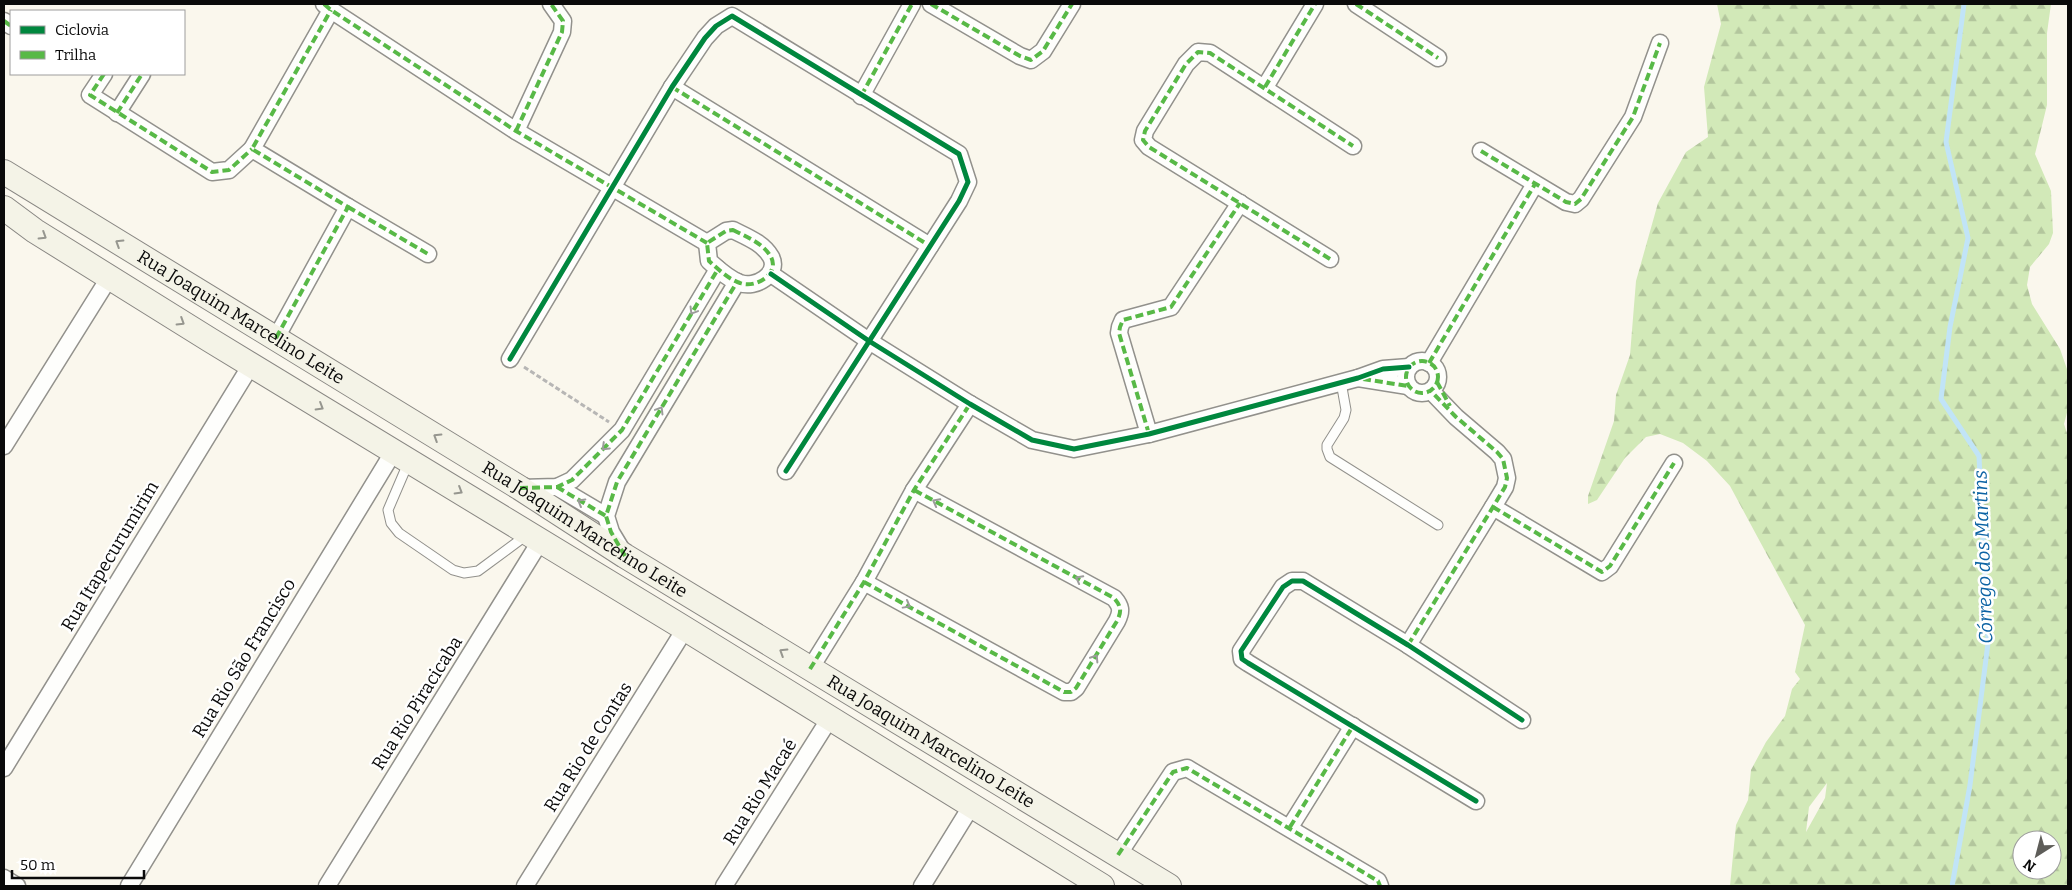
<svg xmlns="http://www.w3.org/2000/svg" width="2072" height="890" font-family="Bitter,serif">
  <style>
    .forest { fill: url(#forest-firs); fill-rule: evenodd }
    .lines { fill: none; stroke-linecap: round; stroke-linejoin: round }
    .stream { stroke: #c1e4f7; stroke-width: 5 }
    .service-casing { stroke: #92918c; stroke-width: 11 }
    .minor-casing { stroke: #92918c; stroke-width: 19 }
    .secondary-casing { stroke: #898783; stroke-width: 26 }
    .path { stroke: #b7b6b5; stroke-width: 3; stroke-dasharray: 5 2.5; stroke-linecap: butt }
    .service { stroke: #fefefc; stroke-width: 9 }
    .minor { stroke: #fefefc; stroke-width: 16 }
    .secondary { stroke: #f4f3e7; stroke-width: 24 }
    .quiet { stroke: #58b947; stroke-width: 4; stroke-dasharray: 8 4; stroke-linecap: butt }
    .cycleway-casing { stroke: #fff; stroke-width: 8 }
    .cycleway { stroke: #00873e; stroke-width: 5 }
    .oneway { stroke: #96968f }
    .oneway2 { stroke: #9c9c9b }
    .labels { text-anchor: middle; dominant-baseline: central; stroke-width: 5; stroke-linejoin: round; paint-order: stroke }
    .street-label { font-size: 18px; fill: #0a0a0a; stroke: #fff }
    .water-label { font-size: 19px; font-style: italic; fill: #0c63a4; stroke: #fff }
  </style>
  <defs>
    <pattern id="forest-firs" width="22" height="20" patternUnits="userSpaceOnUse" patternTransform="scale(1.25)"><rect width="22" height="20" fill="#d2e9b8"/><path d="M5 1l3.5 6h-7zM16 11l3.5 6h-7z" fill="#b3c69d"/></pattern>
  </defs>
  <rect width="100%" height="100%" fill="#faf7ed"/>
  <path class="forest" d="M1717 4H2051L2047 33V105L2035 154 2051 191 2053 233 2049 244 2030 267 2027 285 2032 304 2060 349 2068 372V409L2064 424 2068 436V886H1730L1736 825 1748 800 1751 770 1766 742 1785 716 1792 689 1800 679 1795 672 1805 625 1730 486 1707 461 1683 443 1660 434 1646 437 1625 458 1597 500 1588 504V496L1614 421 1616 395 1630 355 1636 281 1658 203 1686 152 1708 137 1704 87 1721 24ZM1827 783 1825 798 1806 832 1809 807ZM2022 840H2052V870H2022Z"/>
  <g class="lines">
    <polyline class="stream" points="1952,886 1970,785 1988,643 1979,456 1941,399 1950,327 1968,238 1946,142 1964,4"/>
    <g class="service-casing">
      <g id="service">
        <polyline points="1341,382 1346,410 1344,418 1327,445 1327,449 1330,457 1438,525"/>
        <polyline points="409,461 388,510 391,523 399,533 453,570 464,573 478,571 528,534"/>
      </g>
    </g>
    <g class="minor-casing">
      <g id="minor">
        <polyline points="324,4 331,10 516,131 707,243"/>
        <polyline points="931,4 1020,56 1031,60 1043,51 1072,4"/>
        <polyline points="1356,4 1438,58"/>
        <polyline points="4,21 11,26"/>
        <polyline points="104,74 90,95 212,172 229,170 252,149"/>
        <polyline points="672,87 930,246"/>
        <polyline points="1265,87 1315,4"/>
        <polyline points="861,96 912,4"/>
        <polyline points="117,113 142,74"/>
        <polyline points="516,131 562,32 563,21 551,4"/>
        <polyline points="1481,151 1566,202 1575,204 1581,199 1633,117 1660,43"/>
        <polyline points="348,207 428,254"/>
        <path d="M733 230C747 237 763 243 771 257 780 274 755 289 740 283 728 279 718 269 709 261L707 243 726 231Z"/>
        <polyline points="1330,259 1149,147 1143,140 1145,131 1186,64 1198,52 1210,53 1353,146"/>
        <polyline points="771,274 869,341 970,404 1032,440 1074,449 1149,434 1358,378 1383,369 1409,367"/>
        <polyline points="276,338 348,207 252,149 331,10"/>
        <polyline points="510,359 672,87 705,38 716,26 732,16 959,154 968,182 959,201 786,471"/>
        <circle cx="1422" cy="377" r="16"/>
        <polyline points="1429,363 1535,184"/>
        <polyline points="1358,378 1408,386"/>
        <polyline points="1149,434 1119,333 1120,327 1123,320 1171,307 1240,203"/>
        <polyline points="4,446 109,278"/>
        <polyline points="557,487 606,516"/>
        <polyline points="520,488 557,487 572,480 622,430 718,269"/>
        <polyline points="1493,507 1602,572 1610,566 1674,463"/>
        <polyline points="623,552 611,532 606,516 617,482 737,282"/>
        <path d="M864 582 1064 692H1071L1076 688 1117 621C1122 611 1121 606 1114 598L914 490"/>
        <polyline points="1408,645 1493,507 1505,487 1507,478 1503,459 1497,452 1456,417 1431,391"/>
        <polyline points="810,669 864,582 914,490 970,404"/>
        <polyline points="4,768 251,365"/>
        <polyline points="1476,801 1248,663 1242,659 1241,651 1283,587 1292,581 1303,581 1408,645 1522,720"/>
        <polyline points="1290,827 1353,726"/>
        <polyline points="1118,855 1173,772 1187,768 1378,881 1380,886"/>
        <polyline points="4,878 17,886"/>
        <polyline points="129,886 394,451"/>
        <polyline points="327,886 541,540"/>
        <polyline points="525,886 685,629"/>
        <polyline points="724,886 830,718"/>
        <polyline points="922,886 972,805"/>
      </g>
    </g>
    <g class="secondary-casing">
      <g id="secondary">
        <path id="s1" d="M4 172 520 488 625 556 1169 886"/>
        <polyline points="4,208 35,231 210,340 679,625 1102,886"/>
      </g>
    </g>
    <polyline class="path" points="524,367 609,422"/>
    <use href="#service" class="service"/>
    <use href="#minor" class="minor"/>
    <use href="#secondary" class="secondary"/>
    <g class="quiet">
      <polyline points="324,4 331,10 516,131 707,243"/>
      <polyline points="931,4 1020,56 1031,60 1043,51 1072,4"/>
      <polyline points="1356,4 1438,58"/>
      <polyline points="4,21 11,26"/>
      <polyline points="104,74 90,95 212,172 229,170 252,149"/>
      <polyline points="672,87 930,246"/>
      <polyline points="1265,87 1315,4"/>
      <polyline points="861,96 912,4"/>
      <polyline points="117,113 142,74"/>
      <polyline points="516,131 562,32 563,21 551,4"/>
      <polyline points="1481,151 1566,202 1575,204 1581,199 1633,117 1660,43"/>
      <polyline points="348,207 428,254"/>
      <path d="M733 230C747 237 763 243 771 257 780 274 755 289 740 283 728 279 718 269 709 261L707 243 726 231Z"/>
      <polyline points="1330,259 1149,147 1143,140 1145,131 1186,64 1198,52 1210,53 1353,146"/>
      <polyline points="276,338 348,207 252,149 331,10"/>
      <circle cx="1422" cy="377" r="16"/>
      <polyline points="1429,363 1535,184"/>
      <polyline points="1363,379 1408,386"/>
      <polyline points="1437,382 1450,406"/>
      <polyline points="1149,434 1119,333 1120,327 1123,320 1171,307 1240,203"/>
      <polyline points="557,487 606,516"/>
      <polyline points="520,488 557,487 572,480 622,430 718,269"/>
      <polyline points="1493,507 1602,572 1610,566 1674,463"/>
      <polyline points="625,556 611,532 606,516 617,482 737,282"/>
      <path d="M864 582 1064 692H1071L1076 688 1117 621C1122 611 1121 606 1114 598L914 490"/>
      <polyline points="1408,645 1493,507 1505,487 1507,478 1503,459 1497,452 1456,417 1431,391"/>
      <polyline points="810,669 864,582 914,490 970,404"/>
      <polyline points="1290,827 1353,726"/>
      <polyline points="1118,855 1173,772 1187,768 1378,881 1380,886"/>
    </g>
    <g class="cycleway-casing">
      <g id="cycleway">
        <polyline points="771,274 869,341 970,404 1032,440 1074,449 1149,434 1358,378 1383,369 1409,367"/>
        <polyline points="510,359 672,87 705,38 716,26 732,16 959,154 968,182 959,201 786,471"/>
        <polyline points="1476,801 1248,663 1242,659 1241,651 1283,587 1292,581 1303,581 1408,645 1522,720"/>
      </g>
    </g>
    <use href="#cycleway" class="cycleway"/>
  </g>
  <defs><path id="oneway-chevron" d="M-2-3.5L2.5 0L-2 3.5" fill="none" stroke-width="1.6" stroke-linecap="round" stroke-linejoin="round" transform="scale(1.25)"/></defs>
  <g class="oneway">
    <use href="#oneway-chevron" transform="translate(43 236) rotate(32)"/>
    <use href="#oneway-chevron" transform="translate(119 243) rotate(-148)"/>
    <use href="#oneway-chevron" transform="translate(181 322) rotate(32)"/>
    <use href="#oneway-chevron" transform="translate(320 407) rotate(31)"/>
    <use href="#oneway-chevron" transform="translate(437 437) rotate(-148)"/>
    <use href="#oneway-chevron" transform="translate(459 491) rotate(31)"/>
    <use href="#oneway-chevron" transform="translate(783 652) rotate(-148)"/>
  </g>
  <g class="oneway2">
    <use href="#oneway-chevron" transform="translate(693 311) rotate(121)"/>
    <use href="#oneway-chevron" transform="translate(660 410) rotate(-59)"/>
    <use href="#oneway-chevron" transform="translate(605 447) rotate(136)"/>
    <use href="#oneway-chevron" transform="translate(581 502) rotate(-150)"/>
    <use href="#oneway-chevron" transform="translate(936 502) rotate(-152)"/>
    <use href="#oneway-chevron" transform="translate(1079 579) rotate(-152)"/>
    <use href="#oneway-chevron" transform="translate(907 605) rotate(29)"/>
    <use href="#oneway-chevron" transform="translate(1095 658) rotate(-58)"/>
  </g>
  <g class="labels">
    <g class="street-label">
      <text stroke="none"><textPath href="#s1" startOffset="278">Rua Joaquim Marcelino Leite</textPath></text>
      <text stroke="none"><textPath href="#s1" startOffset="682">Rua Joaquim Marcelino Leite</textPath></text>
      <text transform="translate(110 556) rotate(-59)">Rua Itapecurumirim</text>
      <text transform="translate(244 658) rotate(-59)">Rua Rio São Francisco</text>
      <text transform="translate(417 703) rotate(-58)">Rua Rio Piracicaba</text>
      <text stroke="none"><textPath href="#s1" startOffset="1088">Rua Joaquim Marcelino Leite</textPath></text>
      <text transform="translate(588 747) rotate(-58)">Rua Rio de Contas</text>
      <text transform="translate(760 792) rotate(-58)">Rua Rio Macaé</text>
    </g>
    <g class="water-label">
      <text transform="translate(1983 557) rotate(-92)">Córrego dos Martins</text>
    </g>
  </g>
  <rect width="2072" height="890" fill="none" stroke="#0a0a0a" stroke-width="10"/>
  <rect x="10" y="10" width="175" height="65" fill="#ffffff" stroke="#9d9d9d"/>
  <rect x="20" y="26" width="25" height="8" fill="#00873e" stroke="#9d9d9d"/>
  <text x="55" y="35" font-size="15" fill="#0a0a0a">Ciclovia</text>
  <rect x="20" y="51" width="25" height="8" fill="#58b947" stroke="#9d9d9d"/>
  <text x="55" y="60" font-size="15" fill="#0a0a0a">Trilha</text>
  <g transform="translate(2037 855) rotate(216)"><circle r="24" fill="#ffffff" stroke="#9d9d9d"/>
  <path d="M0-4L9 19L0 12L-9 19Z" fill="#5e5d59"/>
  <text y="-8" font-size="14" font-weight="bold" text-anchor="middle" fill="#0a0a0a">N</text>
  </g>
  <path d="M12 870v8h132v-8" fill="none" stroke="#0a0a0a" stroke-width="2.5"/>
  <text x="20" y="870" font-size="15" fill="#0a0a0a" stroke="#ffffff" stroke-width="4" paint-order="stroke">50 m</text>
</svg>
